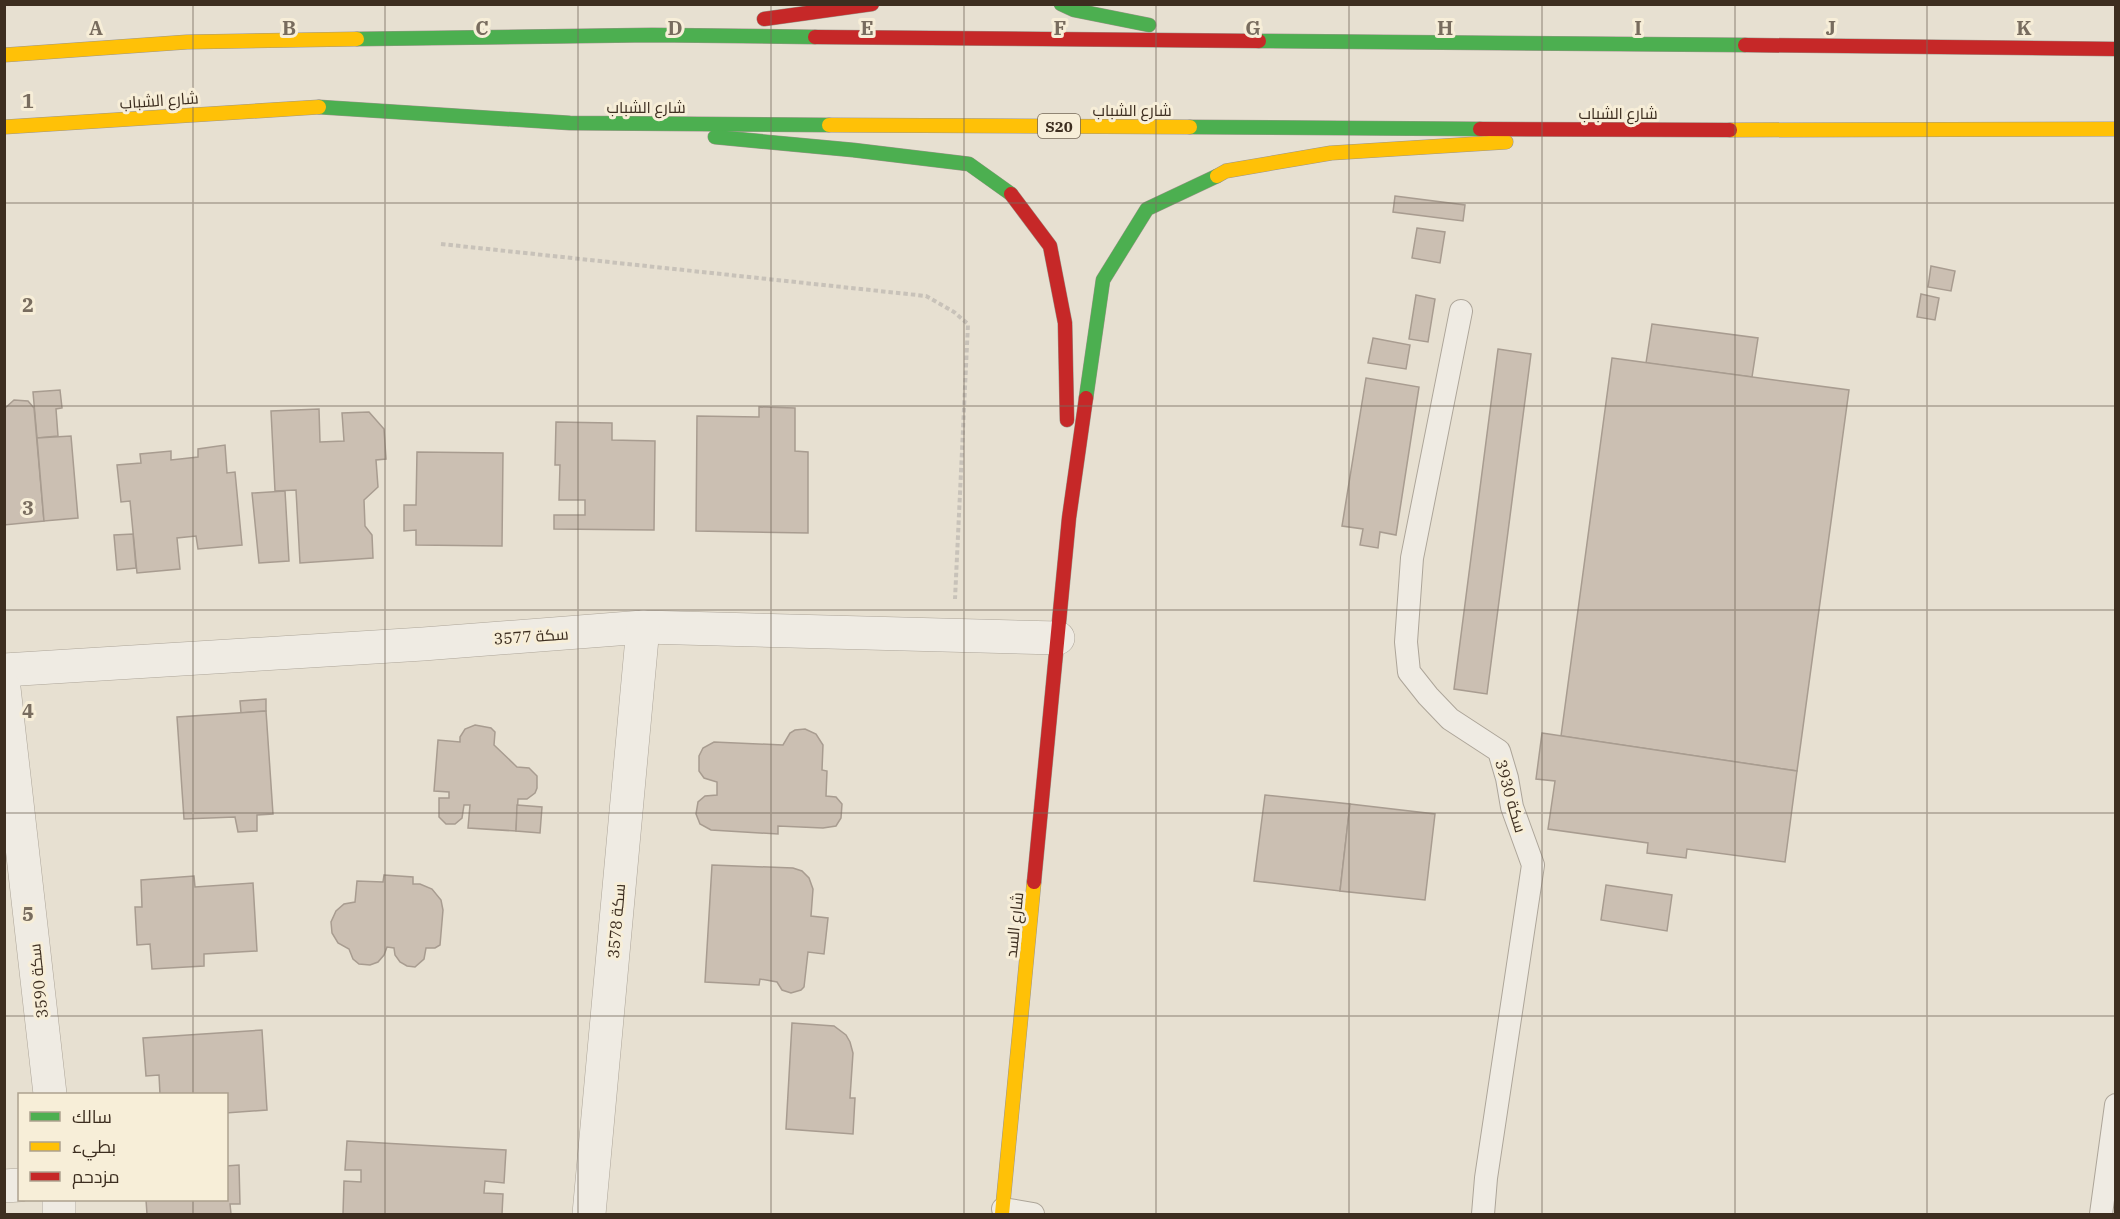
<svg xmlns="http://www.w3.org/2000/svg" width="2120" height="1219" font-family="'IBM Plex Serif',Cairo,serif">
  <style>
    .building { fill: #cbbfb2; stroke: #a89c90; stroke-width: 1.5 }
    .lines { fill: none; stroke-linecap: round; stroke-linejoin: round }
    .lane-casing { stroke: #ada599; stroke-width: 24 }
    .street-casing { stroke: #ada599; stroke-width: 34 }
    .fast-casing { stroke: #9c958a; stroke-width: 15 }
    .slow-casing { stroke: #9c958a; stroke-width: 15 }
    .jam-casing { stroke: #9c958a; stroke-width: 15 }
    .path { stroke: #c8c2b9; stroke-width: 4; stroke-dasharray: 4.5 3; stroke-linecap: butt }
    .lane { stroke: #efebe3; stroke-width: 22 }
    .street { stroke: #efebe3; stroke-width: 33 }
    .fast { stroke: #4caf50; stroke-width: 14 }
    .slow { stroke: #ffc107; stroke-width: 14 }
    .jam { stroke: #c62828; stroke-width: 14 }
    .grid { fill: none; stroke: #786c5e; stroke-width: 1.5; stroke-opacity: 0.55 }
    .labels { text-anchor: middle; dominant-baseline: central; stroke-width: 6; stroke-linejoin: round; paint-order: stroke }
    .shield { fill: #f7eed8; stroke: #756857; stroke-width: 1.5 }
    .shield-label { font-size: 15px; font-weight: bold; fill: #3d2e20 }
    .street-label { font-size: 16px; fill: #3d2e20; stroke: #f7eed8 }
    .grid-label { font-size: 20px; text-anchor: middle; font-weight: bold; fill: #786c5e; stroke: #f7eed8; stroke-width: 6; stroke-linejoin: round; paint-order: stroke }
  </style>
  <rect width="100%" height="100%" fill="#e7e0d1"/>
  <g class="building">
    <polygon points="1395,196 1465,205 1463,221 1393,212"/>
    <polygon points="1417,228 1445,232 1440,263 1412,258"/>
    <polygon points="1931,266 1955,271 1951,291 1928,287"/>
    <polygon points="1921,294 1939,298 1935,320 1917,317"/>
    <polygon points="1416,295 1435,299 1428,342 1409,339"/>
    <polygon points="1652,324 1758,338 1752,377 1646,363"/>
    <polygon points="1373,338 1410,345 1406,369 1368,363"/>
    <polygon points="1498,349 1531,354 1487,694 1454,689"/>
    <polygon points="1612,358 1849,390 1797,771 1561,736"/>
    <polygon points="1366,378 1419,387 1396,535 1380,532 1378,548 1360,545 1363,529 1342,526"/>
    <polygon points="60,390 62,408 56,409 58,436 37,438 33,392"/>
    <polygon points="14,400 28,401 34,408 44,521 4,525 4,409"/>
    <polygon points="759,407 795,408 795,451 808,452 808,533 696,531 697,416 759,417"/>
    <polygon points="319,409 320,442 344,441 342,413 369,412 384,429 386,459 376,460 378,487 364,500 365,526 372,535 373,558 300,563 296,490 275,491 271,411"/>
    <polygon points="556,422 612,423 612,440 655,441 654,530 554,529 554,515 585,515 585,500 559,500 560,465 555,465"/>
    <polygon points="71,436 78,518 44,521 37,438"/>
    <polygon points="225,445 227,473 235,472 242,545 198,549 196,536 177,538 180,569 137,573 130,501 121,502 117,465 141,463 140,454 171,451 171,460 198,457 198,449"/>
    <polygon points="417,452 503,453 502,546 416,545 416,530 404,531 404,505 416,505"/>
    <polygon points="285,491 289,561 259,563 252,493"/>
    <polygon points="133,534 136,568 117,570 114,535"/>
    <polygon points="266,699 266,711 241,713 240,701"/>
    <polygon points="266,711 273,814 257,815 257,831 238,832 235,817 184,819 177,717"/>
    <polygon points="475,725 491,728 495,732 494,745 517,767 529,768 537,776 537,788 535,793 527,799 518,799 516,831 468,828 470,805 464,805 462,818 455,824 446,824 439,817 439,798 449,798 449,792 434,791 438,740 460,742 460,737 465,729"/>
    <polygon points="805,729 816,734 823,745 822,770 827,771 826,796 836,797 842,804 841,818 836,826 823,828 778,826 778,834 711,830 700,824 696,814 698,802 705,796 717,795 717,782 704,778 699,771 699,756 703,748 714,742 783,745 790,733 795,730"/>
    <polygon points="1542,733 1797,771 1785,862 1687,849 1686,858 1647,853 1648,843 1548,829 1555,781 1536,779"/>
    <polygon points="1265,795 1350,804 1340,891 1254,881"/>
    <polygon points="1350,804 1435,814 1425,900 1340,891"/>
    <polygon points="517,805 542,807 540,833 516,831"/>
    <polygon points="712,865 793,868 802,871 809,878 813,889 811,916 828,918 824,954 808,952 804,987 801,990 791,993 782,990 777,982 760,979 759,985 705,982"/>
    <polygon points="384,875 413,877 413,884 420,884 432,889 441,900 443,910 440,945 435,948 426,948 424,959 415,967 407,966 400,962 395,955 394,948 387,947 384,955 378,962 370,965 359,964 353,959 349,949 338,943 332,933 331,922 336,911 344,904 355,902 357,881 383,882"/>
    <polygon points="194,876 195,887 253,883 257,951 204,954 204,966 152,969 150,944 137,945 135,907 142,907 141,880"/>
    <polygon points="1606,885 1672,895 1667,931 1601,920"/>
    <polygon points="792,1023 834,1026 846,1035 850,1042 853,1053 850,1098 855,1098 853,1134 786,1129"/>
    <polygon points="262,1030 267,1110 226,1113 226,1094 160,1094 159,1075 146,1076 143,1038"/>
    <polygon points="347,1141 506,1150 504,1183 485,1181 484,1193 503,1194 502,1214 343,1214 344,1181 361,1182 361,1170 345,1170"/>
    <polygon points="239,1165 240,1204 230,1204 231,1214 147,1214 146,1200 226,1200 226,1166"/>
  </g>
  <g class="lines">
    <g class="lane-casing">
      <g id="lane">
        <polyline points="1461,311 1412,558 1406,642 1409,672 1428,696 1450,719 1499,751 1507,778 1512,807 1533,865 1486,1178 1483,1214"/>
        <polyline points="1003,1209 1033,1214"/>
        <polyline points="2101,1214 2116,1105"/>
      </g>
    </g>
    <g class="street-casing">
      <g id="street">
        <polyline points="4,670 423,644 643,627 1058,638"/>
        <polyline points="4,688 50,1094"/>
        <polyline points="4,1186 20,1185"/>
        <polyline points="59,1214 59,1200"/>
        <polyline points="589,1214 643,627"/>
      </g>
    </g>
    <g class="fast-casing">
      <g id="fast">
        <polyline points="1061,4 1074,10 1149,25"/>
        <polyline points="357,39 652,35 815,37"/>
        <polyline points="1259,41 1745,45"/>
        <polyline points="319,107 570,123 829,125"/>
        <polyline points="1190,127 1480,129"/>
        <polyline points="715,137 853,150 969,164 1011,194"/>
        <polyline points="1086,398 1103,280 1147,209 1217,176"/>
      </g>
    </g>
    <g class="slow-casing">
      <g id="slow">
        <polyline points="4,55 187,42 357,39"/>
        <polyline points="829,125 1190,127"/>
        <polyline points="4,127 319,107"/>
        <polyline points="1730,130 2116,129"/>
        <polyline points="1217,176 1226,171 1331,153 1506,142"/>
        <polyline points="1002,1214 1034,882"/>
      </g>
    </g>
    <g class="jam-casing">
      <g id="jam">
        <polyline points="764,19 872,4"/>
        <polyline points="815,37 1259,41"/>
        <polyline points="1745,45 2116,49"/>
        <polyline points="1480,129 1730,130"/>
        <polyline points="1011,194 1050,246 1065,323 1067,420"/>
        <polyline points="1034,882 1069,518 1086,398"/>
      </g>
    </g>
    <polyline class="path" points="441,244 926,296 954,312 968,324 955,599"/>
    <use href="#lane" class="lane"/>
    <use href="#street" class="street"/>
    <use href="#fast" class="fast"/>
    <use href="#slow" class="slow"/>
    <use href="#jam" class="jam"/>
  </g>
  <path class="grid" d="M193 4V1094M385 4V1214M578 4V1214M771 4V1214M964 4V1214M1156 4V1214M1349 4V1214M1542 4V1214M1735 4V1214M1927 4V1214M4 203H2116M4 406H2116M4 610H2116M4 813H2116M4 1016H2116M193 1200V1214"/>
  <g class="labels">
    <rect class="shield" x="1038" y="114" width="42" height="24" rx="4.5"/>
    <g class="shield-label">
      <text x="1059" y="126">S20</text>
    </g>
    <g class="street-label">
      <text transform="translate(159 100) rotate(-4)">شارع الشباب</text>
      <text x="646" y="107">شارع الشباب</text>
      <text x="1132" y="110">شارع الشباب</text>
      <text x="1618" y="113">شارع الشباب</text>
      <text transform="translate(531 636) rotate(-4)">سكة 3577</text>
      <text transform="translate(1511 796) rotate(74)">سكة 3930</text>
      <text transform="translate(616 921) rotate(-85)">سكة 3578</text>
      <text transform="translate(1014 925) rotate(-84)">شارع السد</text>
      <text transform="translate(38 981) rotate(-96)">سكة 3590</text>
    </g>
  </g>
  <g class="grid-label">
    <text x="96" y="35">A</text>
    <text x="289" y="35">B</text>
    <text x="482" y="35">C</text>
    <text x="675" y="35">D</text>
    <text x="867" y="35">E</text>
    <text x="1060" y="35">F</text>
    <text x="1253" y="35">G</text>
    <text x="1445" y="35">H</text>
    <text x="1638" y="35">I</text>
    <text x="1831" y="35">J</text>
    <text x="2024" y="35">K</text>
    <text x="28" y="108">1</text>
    <text x="28" y="312">2</text>
    <text x="28" y="515">3</text>
    <text x="28" y="718">4</text>
    <text x="28" y="921">5</text>
  </g>
  <rect width="2120" height="1219" fill="none" stroke="#3d2e20" stroke-width="12"/>
  <rect x="18" y="1093" width="210" height="108" fill="#f7eed8" stroke="#ada18e" stroke-width="1.5"/>
  <rect x="30" y="1112" width="30" height="9" fill="#4caf50" stroke="#ada18e" stroke-width="1.5"/>
  <text x="72" y="1123" font-size="18" fill="#3d2e20">سالك</text>
  <rect x="30" y="1142" width="30" height="9" fill="#ffc107" stroke="#ada18e" stroke-width="1.5"/>
  <text x="72" y="1153" font-size="18" fill="#3d2e20">بطيء</text>
  <rect x="30" y="1172" width="30" height="9" fill="#c62828" stroke="#ada18e" stroke-width="1.5"/>
  <text x="72" y="1183" font-size="18" fill="#3d2e20">مزدحم</text>
</svg>
